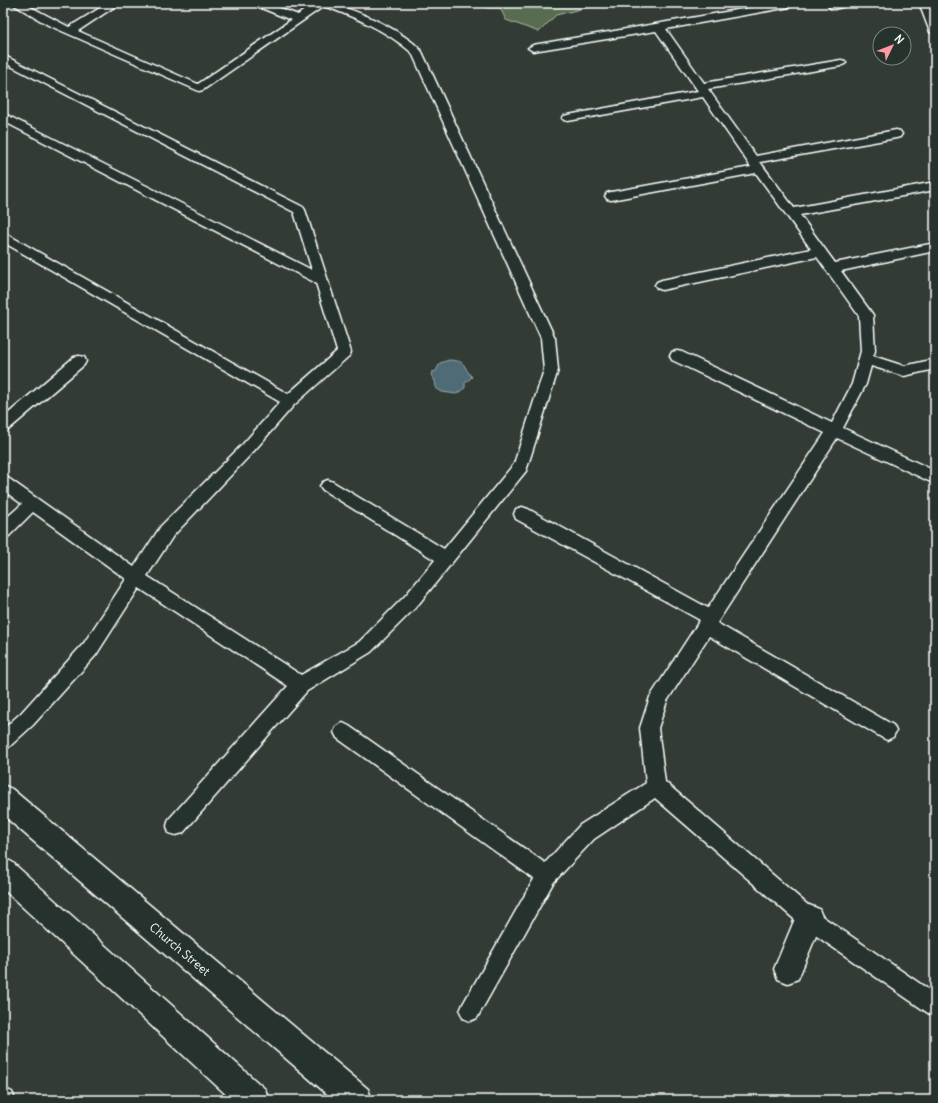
<svg xmlns="http://www.w3.org/2000/svg" width="938" height="1103" font-family="Delius,sans-serif">
  <style>
    .green { fill: #596d50; stroke: #acb6a8 }
    .water { fill: #4f6c76; stroke: #95a7ad }
    .lines { fill: none; stroke-linecap: round; stroke-linejoin: round }
    .service-casing { stroke: #fff; stroke-width: 3 }
    .minor-casing { stroke: #fff; stroke-width: 3 }
    .secondary-casing { stroke: #fff; stroke-width: 3 }
    .service { fill: #26332d; fill-rule: evenodd }
    .minor { fill: #26332d; fill-rule: evenodd }
    .secondary { fill: #26332d; fill-rule: evenodd }
    .labels { text-anchor: middle; dominant-baseline: central; stroke-width: 3.5; stroke-linejoin: round; paint-order: stroke }
    .near-street-label { font-size: 12px; fill: #fff; stroke: #26332d }
  </style>
  <rect width="100%" height="100%" fill="#333b35"/>
  <filter id="ink" filterUnits="userSpaceOnUse"><feTurbulence type="fractalNoise" baseFrequency=".025" numOctaves="2"/><feDisplacementMap in="SourceGraphic" scale="8" xChannelSelector="R" yChannelSelector="G"/><feConvolveMatrix kernelMatrix="1 2 1 2 8 2 1 2 1" color-interpolation-filters="sRGB"/></filter>
  <g filter="url(#ink)">
    <polygon class="green" points="473,3 606,3 556,15 539,32 506,20 500,8 487,8"/>
    <path class="water" d="M449 360C468 361 462 366 472 377L465 383V388L456 394 442 392 436 388 435 381 431 375 432 372 436 371 440 363Z"/>
    <g class="lines">
      <g class="service-casing">
        <g id="service">
          <path d="M11 3H23L69 27 108 3H120L78 31 198 84 291 20 254 5 253 3H267L298 15C303 11 310 5 316 3 340 0 408 32 422 52L555 338 558 370 526 471 417 606 371 652 307 691 183 833 176 835 169 833 167 826 169 819 288 686 139 588 96 655 33 725 9 747 3 750V729L21 713 84 643 126 579 33 512 9 536 3 538V521L22 504 3 490V476L8 478 134 567 161 526 243 444 280 402 3 242V232L288 394 337 351 316 283 3 121V113L312 270 294 212 3 62V55L303 207 305 210 351 352 349 356 294 405 253 452 173 536 147 576 301 675 359 642 405 596 435 560 323 490 320 486 323 482 328 480 333 482 444 549 514 464 544 370 541 338 412 53C386 30 357 18 324 6L203 90 199 91 48 25Z"/>
          <polygon points="778,3 795,4 790,7 666,29 704,83 841,60 845,61 846,63 841,66 708,89 756,156 896,130 900,131 902,134 900,137 896,138 760,162 794,208 935,182 935,190 800,215 835,263 935,243 935,251 841,271 873,315 875,351 873,356 904,366 935,359 935,369 904,376 871,366 866,384 843,428 935,471 935,484 837,438 717,623 893,725 896,731 893,737 887,740 881,737 709,636 667,701 658,728 665,782 816,912 935,994 935,1016 928,1013 802,926 655,798 594,839 553,883 477,1018 470,1021 463,1018 460,1011 463,1004 534,879 337,738 334,732 337,726 343,723 349,726 545,863 580,825 646,783 640,728 650,697 700,620 516,519 514,514 516,509 522,507 528,509 708,608 825,433 672,360 670,356 672,352 677,351 682,352 832,423 852,384 861,351 859,316 817,257 662,290 657,288 655,285 657,282 662,280 811,249 756,173 611,200 607,199 605,196 607,193 611,192 751,167 703,97 568,121 564,120 562,118 564,116 568,115 698,91 656,31 533,51 528,48 533,45"/>
          <polygon points="834,3 851,3 850,5 834,9 830,8 829,6"/>
          <polygon points="919,3 929,3 935,18 935,35 930,32"/>
          <polygon points="79,356 84,357 86,361 84,365 8,430 3,432 3,418 74,357"/>
          <polygon points="3,1088 12,1092 15,1100 3,1100"/>
        </g>
      </g>
      <g class="minor-casing">
        <polygon id="minor" points="809,905 819,909 823,919 798,979 788,983 778,979 774,969 799,909"/>
      </g>
      <g class="secondary-casing">
        <g id="secondary">
          <polygon points="3,785 12,789 368,1089 372,1100 334,1100 3,815"/>
          <polygon points="3,858 12,862 265,1089 269,1100 232,1100 3,889"/>
        </g>
      </g>
      <use href="#service" class="service"/>
      <use href="#minor" class="minor"/>
      <use href="#secondary" class="secondary"/>
    </g>
  </g>
  <g class="labels">
    <g class="near-street-label">
      <text transform="translate(180 949) rotate(40)">Church Street</text>
    </g>
  </g>
  <rect width="938" height="1103" fill="none" stroke="#26332d" stroke-width="16"/>
  <rect x="8" y="8" width="922" height="1087" fill="none" stroke="#fff" stroke-width="1.5" filter="url(#ink)"/>
  <g transform="translate(892 46) rotate(47)"><circle r="19" fill="#26332d" stroke="#7d8581"/>
  <path d="M0-3L7 15L0 10L-7 15Z" fill="#ff9aa2"/>
  <text y="-6" font-size="11" font-weight="bold" text-anchor="middle" fill="#ffffff">N</text>
  </g>
</svg>
